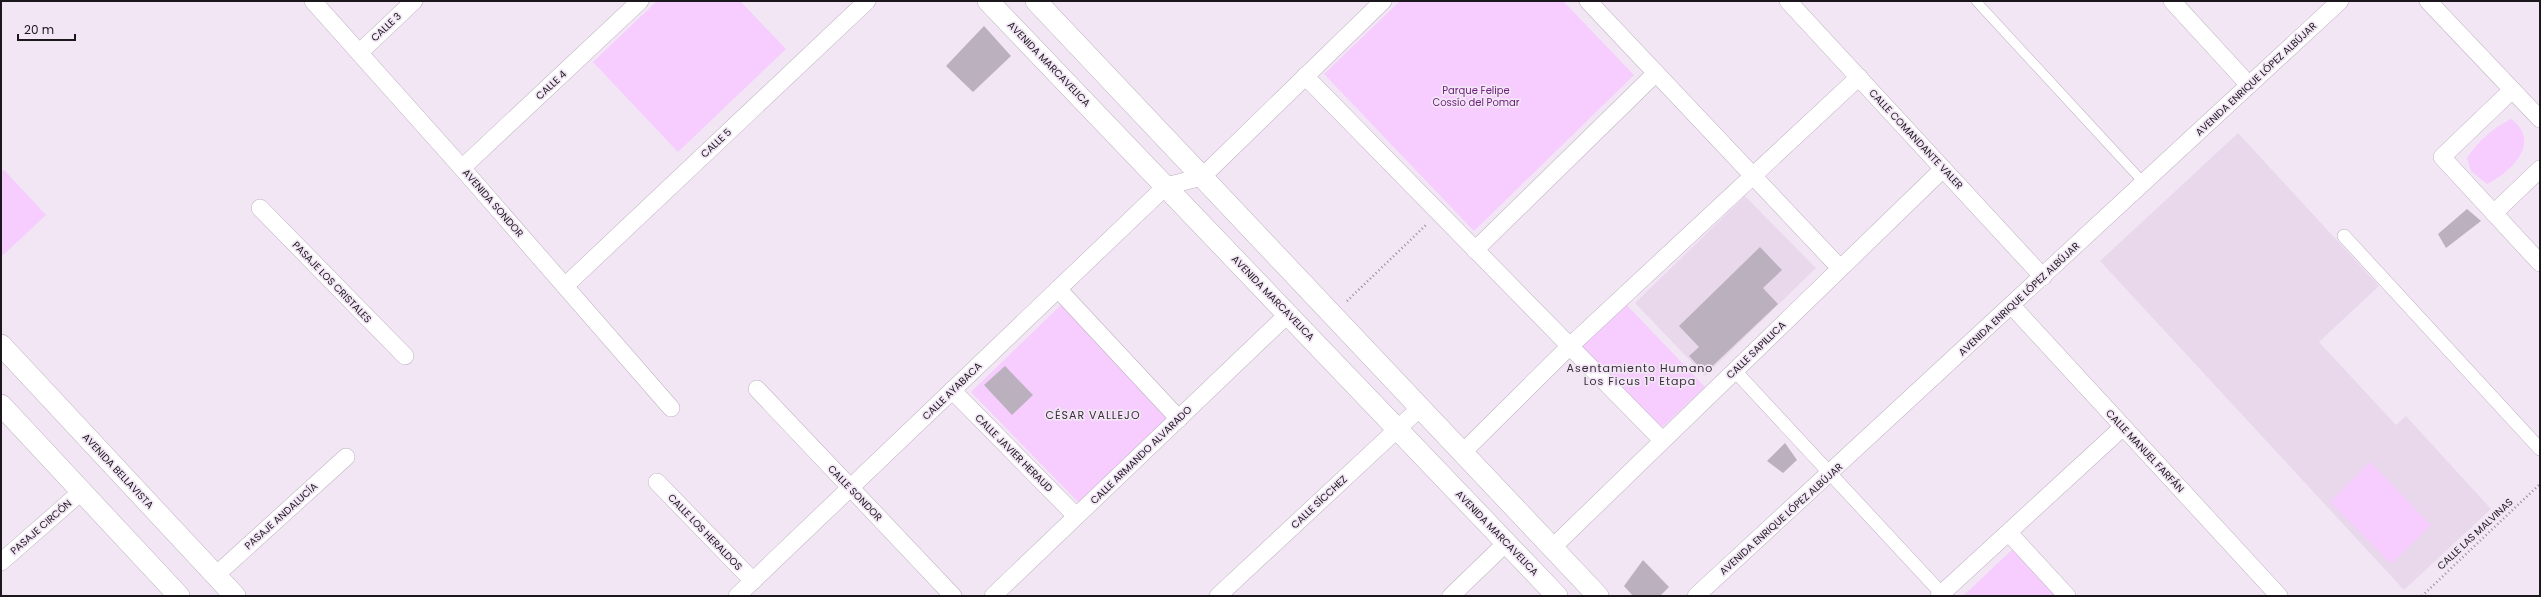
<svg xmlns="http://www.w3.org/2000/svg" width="2541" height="597" font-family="Poppins,sans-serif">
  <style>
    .built { fill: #e9d8ec }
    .park { fill: #f6cdfe }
    .building { fill: #bbb0bd }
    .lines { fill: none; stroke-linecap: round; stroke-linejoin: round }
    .service-casing { stroke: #beb2c0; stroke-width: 10 }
    .pedestrian-casing { stroke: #beb2c0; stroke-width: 14 }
    .minor-casing { stroke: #beb2c0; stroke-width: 18 }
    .tertiary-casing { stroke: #beb2c0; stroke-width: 22 }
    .path { stroke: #958c97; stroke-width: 2.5; stroke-dasharray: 1 3; stroke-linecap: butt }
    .service { stroke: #fff; stroke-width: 9 }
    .pedestrian { stroke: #fff; stroke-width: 13 }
    .minor { stroke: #fff; stroke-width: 17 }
    .tertiary { stroke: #fff; stroke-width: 21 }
    .labels { text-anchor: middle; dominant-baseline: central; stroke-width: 3.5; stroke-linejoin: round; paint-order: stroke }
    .street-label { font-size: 10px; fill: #1b171c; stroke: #f2e6f5 }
    .park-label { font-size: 10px; fill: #6e217d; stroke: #f2e6f5 }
    .neighbourhood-label { font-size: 11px; letter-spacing: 1px; fill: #372e39; stroke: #f2e6f5 }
  </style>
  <rect width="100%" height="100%" fill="#f2e6f5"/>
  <g class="built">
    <polygon points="2238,133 2379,286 2319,342 2396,425 2406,416 2491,509 2404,590 2100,261"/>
    <polygon points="1745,196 1816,268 1705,376 1635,303"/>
  </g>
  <g class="park">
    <polygon points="657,1 740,1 786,49 678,152 593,62"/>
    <polygon points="1400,1 1563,1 1634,75 1474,231 1324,74"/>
    <path d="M2511 119C2541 141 2514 170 2487 184L2471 171 2467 158C2479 140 2492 129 2511 119Z"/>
    <polygon points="4,170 46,215 1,257 1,172"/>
    <polygon points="1621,299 1705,387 1654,435 1574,346"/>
    <polygon points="1062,304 1171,417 1081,505 971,392"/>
    <polygon points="2370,462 2431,525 2391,564 2330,502"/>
    <polygon points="2015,547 2061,596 1963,596"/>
  </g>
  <g class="building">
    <polygon points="984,26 1011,56 973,92 946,66"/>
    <polygon points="2467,209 2481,221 2446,248 2438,234"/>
    <polygon points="1760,247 1782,270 1763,288 1778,304 1705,373 1689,356 1699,347 1679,326"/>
    <polygon points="1005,366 1033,395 1012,415 984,385"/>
    <polygon points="1785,443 1797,460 1783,473 1767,461"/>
    <polygon points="1643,560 1669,587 1660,596 1633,596 1624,586"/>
  </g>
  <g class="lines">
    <g class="service-casing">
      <polyline id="service" points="1976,1 2144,183"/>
    </g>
    <g class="pedestrian-casing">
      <g id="pedestrian">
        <polyline points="2344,236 2540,449"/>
        <polyline points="1735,371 1942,594"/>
      </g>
    </g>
    <g class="minor-casing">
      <g id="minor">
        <polyline points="313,1 462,168 671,408"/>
        <polyline points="1588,1 1840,268"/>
        <polyline points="1788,1 2043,277"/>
        <polyline points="2172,1 2249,85"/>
        <polyline points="2428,1 2540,119"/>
        <polyline points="359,53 414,1"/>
        <polyline points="1305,76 1662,440"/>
        <polyline points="2512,90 2442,157 2540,263"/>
        <polyline points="462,168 640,1"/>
        <polyline points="260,208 405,356"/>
        <polyline points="2494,213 2540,169"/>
        <polyline points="1475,250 1656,73"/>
        <polyline points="565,286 867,1"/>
        <polyline points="1058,289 1179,419"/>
        <polyline points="2012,306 2279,596"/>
        <polyline points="757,389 953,596"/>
        <polyline points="952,390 1076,516"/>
        <polyline points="1462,453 1570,346 1859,77"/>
        <polyline points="657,482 753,581"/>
        <polyline points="2009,533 2067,596"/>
        <polyline points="1552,548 1943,169"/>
        <polyline points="1,562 81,492"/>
        <polyline points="216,575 346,457"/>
        <polyline points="737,596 1166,186 1202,177 1383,1"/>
        <polyline points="993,596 1288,314"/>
        <polyline points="1218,596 1420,408"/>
        <polyline points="1451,596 1506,543"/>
        <polyline points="1696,596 2340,1"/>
        <polyline points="1939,596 2123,427"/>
      </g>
    </g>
    <g class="tertiary-casing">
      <g id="tertiary">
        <polyline points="988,1 1557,596"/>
        <polyline points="1036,1 1598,596"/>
        <polyline points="1,345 235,596"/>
        <polyline points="1,405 179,596"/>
      </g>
    </g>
    <g class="path">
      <polyline points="1347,301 1427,224"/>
      <polyline points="2422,596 2540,484"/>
    </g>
    <use href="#service" class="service"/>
    <use href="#pedestrian" class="pedestrian"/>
    <use href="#minor" class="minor"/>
    <use href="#tertiary" class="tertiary"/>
  </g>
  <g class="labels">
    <g class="street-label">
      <text transform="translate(386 27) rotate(-43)">CALLE 3</text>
      <text transform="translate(1049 64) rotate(46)">AVENIDA MARCAVELICA</text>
      <text transform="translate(2256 79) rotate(-43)">AVENIDA ENRIQUE LÓPEZ ALBÚJAR</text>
      <text transform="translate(551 85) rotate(-43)">CALLE 4</text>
      <text transform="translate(1916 139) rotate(47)">CALLE COMANDANTE VALER</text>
      <text transform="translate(716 143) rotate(-43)">CALLE 5</text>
      <text transform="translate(493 203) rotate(49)">AVENIDA SONDOR</text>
      <text transform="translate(332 282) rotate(46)">PASAJE LOS CRISTALES</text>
      <text transform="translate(1273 298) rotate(46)">AVENIDA MARCAVELICA</text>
      <text transform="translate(2019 299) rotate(-43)">AVENIDA ENRIQUE LÓPEZ ALBÚJAR</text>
      <text transform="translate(1756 350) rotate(-44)">CALLE SAPILLICA</text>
      <text transform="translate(952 391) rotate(-44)">CALLE AYABACA</text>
      <text transform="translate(2145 451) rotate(47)">CALLE MANUEL FARFÁN</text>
      <text transform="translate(1014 453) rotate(45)">CALLE JAVIER HERAUD</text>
      <text transform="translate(1141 455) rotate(-44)">CALLE ARMANDO ALVARADO</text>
      <text transform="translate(118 471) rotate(47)">AVENIDA BELLAVISTA</text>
      <text transform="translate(855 493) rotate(46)">CALLE SONDOR</text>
      <text transform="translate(1319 502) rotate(-43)">CALLE SÍCCHEZ</text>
      <text transform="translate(281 516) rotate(-42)">PASAJE ANDALUCÍA</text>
      <text transform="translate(1781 519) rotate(-42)">AVENIDA ENRIQUE LÓPEZ ALBÚJAR</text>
      <text transform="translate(41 527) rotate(-41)">PASAJE CIRCÓN</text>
      <text transform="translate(705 532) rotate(46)">CALLE LOS HERALDOS</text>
      <text transform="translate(1497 533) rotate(46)">AVENIDA MARCAVELICA</text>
      <text transform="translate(2475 534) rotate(-43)">CALLE LAS MALVINAS</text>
    </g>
    <g class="park-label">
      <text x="1476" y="90">Parque Felipe<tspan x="1476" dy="12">Cossío del Pomar</tspan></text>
    </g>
    <g class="neighbourhood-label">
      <text x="1640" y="368">Asentamiento Humano<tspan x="1640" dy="13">Los Ficus 1ª Etapa</tspan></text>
      <text x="1093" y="415">CÉSAR VALLEJO</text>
    </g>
  </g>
  <rect width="2541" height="597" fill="none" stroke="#1b171c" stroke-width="4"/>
  <path d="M18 34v6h57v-6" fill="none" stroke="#1b171c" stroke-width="2"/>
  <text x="24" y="34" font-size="12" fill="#1b171c" stroke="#f2e6f5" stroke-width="3" paint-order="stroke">20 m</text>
</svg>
